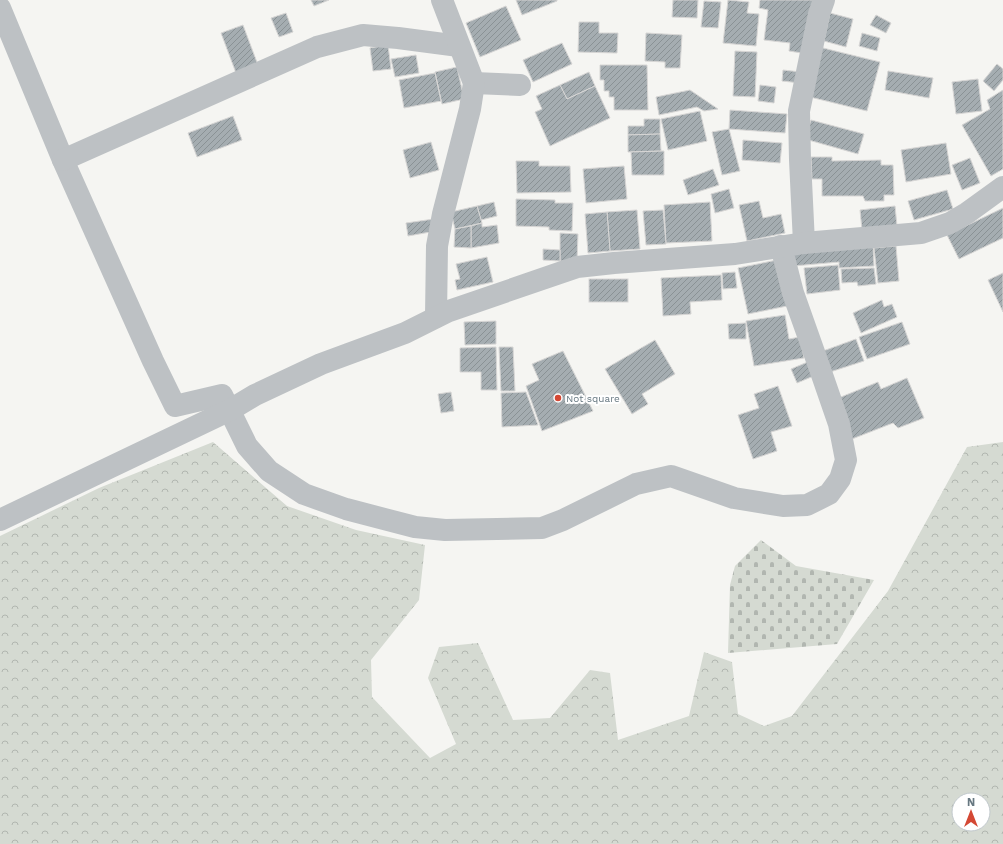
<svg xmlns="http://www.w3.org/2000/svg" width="1003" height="844" font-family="'Work Sans',sans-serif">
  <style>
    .forest { fill: url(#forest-crowns); fill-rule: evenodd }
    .cemetery { fill: url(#cemetery-stones) }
    .building { fill: url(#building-hatch); stroke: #d7d6d5 }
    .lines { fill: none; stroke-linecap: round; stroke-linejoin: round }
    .minor { stroke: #bdc1c4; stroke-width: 22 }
    .poi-dot { fill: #d44834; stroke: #fff; stroke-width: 1.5 }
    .labels { text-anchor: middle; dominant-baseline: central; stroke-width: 4; stroke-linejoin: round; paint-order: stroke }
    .poi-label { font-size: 10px; fill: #677881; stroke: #fff; text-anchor: start }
  </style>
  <defs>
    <pattern id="forest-crowns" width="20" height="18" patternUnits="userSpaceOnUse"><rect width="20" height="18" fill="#d5dad2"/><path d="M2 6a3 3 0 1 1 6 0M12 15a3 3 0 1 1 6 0" fill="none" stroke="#b1b6b0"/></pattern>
    <pattern id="cemetery-stones" width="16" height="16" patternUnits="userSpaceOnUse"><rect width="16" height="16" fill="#d5dad2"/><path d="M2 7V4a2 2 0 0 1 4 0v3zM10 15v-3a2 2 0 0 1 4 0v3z" fill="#b1b6b0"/></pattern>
    <pattern id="building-hatch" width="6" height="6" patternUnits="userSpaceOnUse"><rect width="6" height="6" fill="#a5adb1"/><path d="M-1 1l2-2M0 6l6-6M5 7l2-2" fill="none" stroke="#8a9295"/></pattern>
  </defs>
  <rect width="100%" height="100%" fill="#f5f5f2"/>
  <path class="forest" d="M213 442 287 506 356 530 425 545 419 600 371 660 372 697 430 758 456 744 428 678 439 647 478 643 513 720 550 718 590 670 610 673 618 740 689 716 704 652 732 662 738 714 764 726 792 716 888 591 967 447 1003 442V844H0V536L99 488ZM959 800H983V824H959Z"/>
  <polygon class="cemetery" points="761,540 796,566 874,580 837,644 728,653 730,585 735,566"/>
  <g class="building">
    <polygon points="311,0 329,0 314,6"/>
    <polygon points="516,0 557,0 557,1 522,15"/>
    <polygon points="673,0 698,0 697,18 672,17"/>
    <polygon points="728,0 749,2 747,13 759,14 756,46 723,43"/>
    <polygon points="760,0 816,0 808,54 789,51 790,43 764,40 768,10 759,8"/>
    <polygon points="704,1 721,2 718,28 701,27"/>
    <polygon points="506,6 521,40 480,57 466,23"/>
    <polygon points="286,13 293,32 279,37 271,18"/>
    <polygon points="830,13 853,19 846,47 824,41"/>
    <polygon points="876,15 891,23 886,33 870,25"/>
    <polygon points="579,22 599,22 599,33 618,33 617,53 578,52"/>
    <polygon points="243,25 258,65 236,73 221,33"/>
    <polygon points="646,33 682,35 680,68 665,68 665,62 645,61"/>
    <polygon points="862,33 880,38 877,51 859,46"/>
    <polygon points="562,43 572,64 533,82 523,60"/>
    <polygon points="388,45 391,69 373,71 370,48"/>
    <polygon points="819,47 880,62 867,111 806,96"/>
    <polygon points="735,51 757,52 755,97 733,96"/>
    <polygon points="416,55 419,73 395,77 391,59"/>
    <polygon points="997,64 1003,69 1003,80 994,91 983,81"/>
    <polygon points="600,65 647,65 648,110 614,110 614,97 609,97 609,91 604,91 604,80 600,80"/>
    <polygon points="457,67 464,99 442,104 435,72"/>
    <polygon points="783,70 801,72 800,83 782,81"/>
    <polygon points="888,71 933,78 929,98 885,90"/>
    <polygon points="589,72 595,86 567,99 560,85"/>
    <polygon points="435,73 441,101 404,108 399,80"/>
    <polygon points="978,79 982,111 956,114 952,82"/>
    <polygon points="560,85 567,99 595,86 610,118 550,146 535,112 542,109 536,96"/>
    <polygon points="760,85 776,87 774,103 758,101"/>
    <polygon points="690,90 718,109 704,111 697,107 659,115 656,97"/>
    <polygon points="1003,90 1003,169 991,176 962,125 990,109 987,100"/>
    <polygon points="730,110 787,114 785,133 729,129"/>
    <polygon points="700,111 707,141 668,150 661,119"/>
    <polygon points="233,116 242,140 197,157 188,133"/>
    <polygon points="644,119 660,119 660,134 628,135 628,126 644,126"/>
    <polygon points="811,120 864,134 858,154 805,139"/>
    <polygon points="729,129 740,171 722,175 712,132"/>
    <polygon points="660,134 661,151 628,152 628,135"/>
    <polygon points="743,140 782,143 780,163 742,160"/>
    <polygon points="431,142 439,170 410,178 403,150"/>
    <polygon points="946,143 951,174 906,182 901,150"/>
    <polygon points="664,151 664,175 632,175 631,152"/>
    <polygon points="811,157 832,157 832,161 881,160 881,165 893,165 894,195 884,195 884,201 865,201 863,196 822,196 822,179 812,179"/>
    <polygon points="970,158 980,183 962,190 952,165"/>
    <polygon points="516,161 539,161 539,166 570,166 571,192 517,193"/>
    <polygon points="624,166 627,199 586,203 583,169"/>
    <polygon points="713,169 719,185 688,195 683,180"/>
    <polygon points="729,189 734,208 715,213 711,194"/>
    <polygon points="947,190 953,209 914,220 908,201"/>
    <polygon points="516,199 555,200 555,203 573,203 572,231 549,230 549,227 516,226"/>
    <polygon points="759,201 763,218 781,214 785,233 747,241 739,205"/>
    <polygon points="494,202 497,216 481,220 477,206"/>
    <polygon points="710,202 712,241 666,243 664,205"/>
    <polygon points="477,206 482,223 455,229 451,212"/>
    <polygon points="895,206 897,226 862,230 860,210"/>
    <polygon points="1003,208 1003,238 959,259 947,235"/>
    <polygon points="637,210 640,249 610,251 607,212"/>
    <polygon points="663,210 666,244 646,245 643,211"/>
    <polygon points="607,212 610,251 588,253 585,214"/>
    <polygon points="434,219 436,231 408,236 406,223"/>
    <polygon points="482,223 482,227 497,225 499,243 471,248 471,226"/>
    <polygon points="471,226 471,248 454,247 455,229"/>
    <polygon points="560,233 578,234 577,261 560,261"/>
    <polygon points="873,244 874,266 839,268 839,262 793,266 792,251"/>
    <polygon points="896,246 899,281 878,283 874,248"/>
    <polygon points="543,249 560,250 560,261 543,260"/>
    <polygon points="487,257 493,282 457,290 455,280 460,279 456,264"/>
    <polygon points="782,259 792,305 748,314 738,268"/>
    <polygon points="838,265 840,290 807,294 804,268"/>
    <polygon points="874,268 876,284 858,286 857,282 842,283 841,269"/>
    <polygon points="735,272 737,288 723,289 722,273"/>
    <polygon points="1003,273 1003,312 988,280"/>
    <polygon points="721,275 722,300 690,302 691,314 663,316 661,278"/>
    <rect x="589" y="279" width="39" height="23"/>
    <polygon points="882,300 884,307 892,304 897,317 861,333 853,313"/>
    <polygon points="785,315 789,339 800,337 804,358 754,366 746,321"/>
    <polygon points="496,321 496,344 465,345 464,322"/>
    <polygon points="902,322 910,344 867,359 859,337"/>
    <polygon points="746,323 746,339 729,339 728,324"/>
    <polygon points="856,339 864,361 830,372 823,351"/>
    <polygon points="655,340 675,374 642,394 648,404 632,414 605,369"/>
    <polygon points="496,347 497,390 481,390 481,372 460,372 460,348"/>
    <polygon points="499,347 513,347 515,391 501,391"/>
    <polygon points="563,351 593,411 542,431 526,386 539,380 532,364"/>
    <polygon points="810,361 816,375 797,383 791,369"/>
    <polygon points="907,378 924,418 898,428 893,423 852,439 836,399 878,382 881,389"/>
    <polygon points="778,386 792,426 771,432 777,451 753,459 738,415 759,408 754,394"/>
    <polygon points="451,392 454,411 441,413 438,394"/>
    <polygon points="526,392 538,425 502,427 501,393"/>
  </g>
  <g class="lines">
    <g class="minor">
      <polyline points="0,8 63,160 153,361 175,406 222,395 247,446 269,471 304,494 346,509 415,527 445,530 542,528 563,520 636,484 671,476 734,498 783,506 807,505 829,494 840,479 846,460 839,424 820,369 793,293 781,246"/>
      <polyline points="474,83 520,85"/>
      <polyline points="63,160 317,47 363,35 398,38 459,46"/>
      <polyline points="804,243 800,160 799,111 819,14 824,0"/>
      <polyline points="436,317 437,246 443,214 470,109 474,83 442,0"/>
      <polyline points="0,520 230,410 255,395 321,364 405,333 449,311 577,267 614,263 735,254 804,243 921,233 950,223 967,213 1003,187"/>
    </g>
  </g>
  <circle class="poi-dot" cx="558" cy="398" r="4"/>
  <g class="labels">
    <g class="poi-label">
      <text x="566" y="398">Not square</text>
    </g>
  </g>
  <g transform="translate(971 812)"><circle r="19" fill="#ffffff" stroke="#c2c9cd"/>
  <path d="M0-3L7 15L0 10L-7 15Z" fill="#d44834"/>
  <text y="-6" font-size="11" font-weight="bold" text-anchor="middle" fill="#677881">N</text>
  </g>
</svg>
